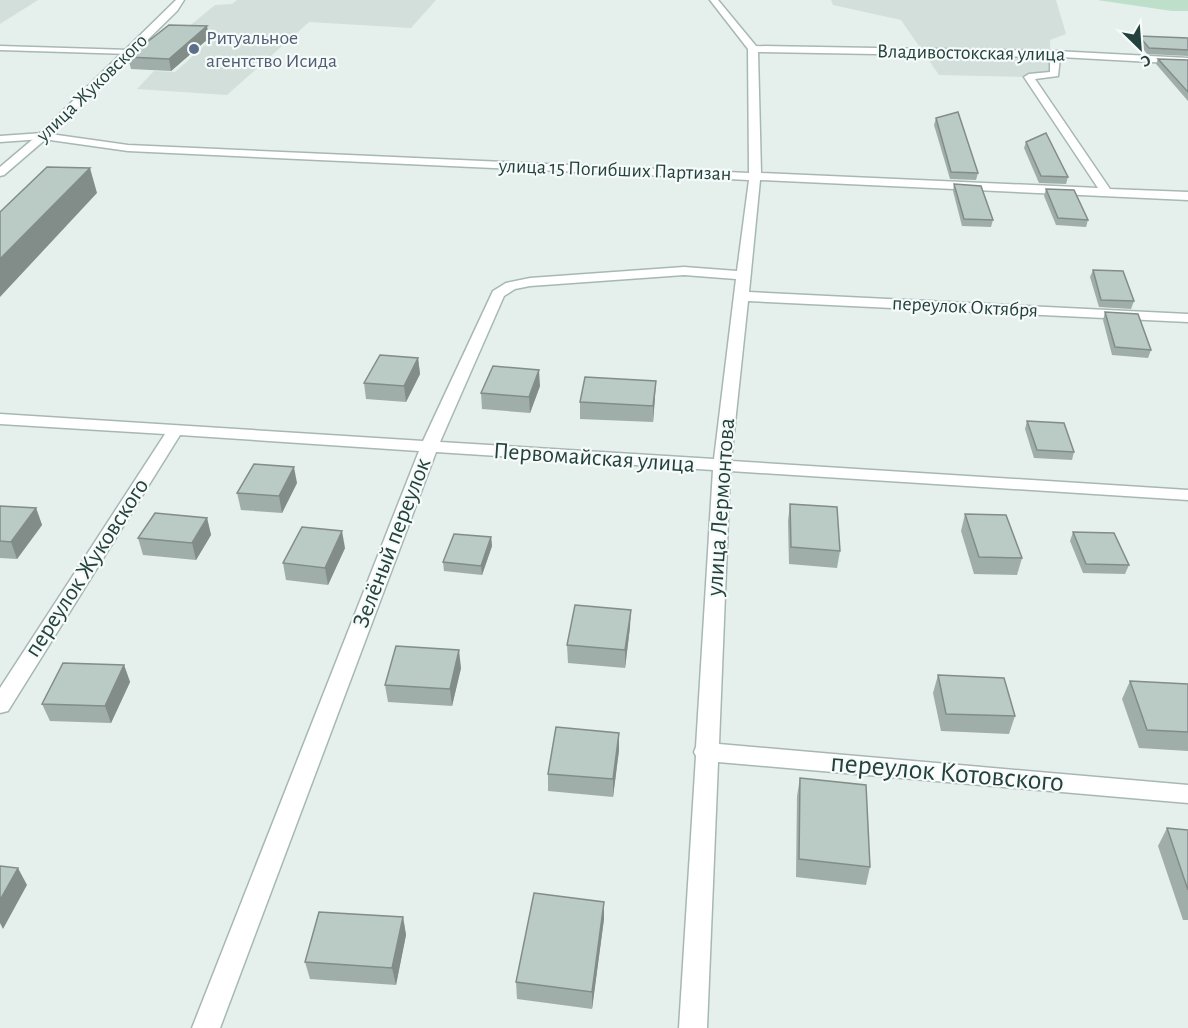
<svg xmlns="http://www.w3.org/2000/svg" width="1188" height="1028" font-family="'Alegreya Sans',sans-serif">
  <style>
    .built { fill: #d3dfdb }
    .green { fill: #bee0cb }
    .lines { fill: none; stroke-linecap: round; stroke-linejoin: round }
    .service-casing { stroke: #a7b8b4; stroke-width: 3 }
    .minor-casing { stroke: #a7b8b4; stroke-width: 3 }
    .tertiary-casing { stroke: #a7b8b4; stroke-width: 3 }
    .service { fill: #fff; fill-rule: evenodd }
    .minor { fill: #fff; fill-rule: evenodd }
    .tertiary { fill: #fff; fill-rule: evenodd }
    .wall { fill: #a0aea9 }
    .shaded-wall { fill: #828d8a }
    .building { fill: #bacac5; stroke: #828d8a; stroke-width: 1.5 }
    .service-dot { fill: #5c6f8a; stroke: #f6fbf9; stroke-width: 2 }
    .labels { text-anchor: middle; dominant-baseline: central; stroke-width: 4.5; stroke-linejoin: round; paint-order: stroke }
    .far-service-label { font-size: 20px; fill: #4e5e75; stroke: #f6fbf9; text-anchor: start }
    .far-street-label { font-size: 20px; fill: #23423e; stroke: #f6fbf9 }
    .street-label { font-size: 24px; fill: #23423e; stroke: #f6fbf9 }
    .near-street-label { font-size: 28px; fill: #23423e; stroke: #f6fbf9 }
  </style>
  <rect width="100%" height="100%" fill="#e5efec"/>
  <g class="built">
    <polygon points="0,0 38,0 0,24"/>
    <polygon points="237,0 436,0 411,28 309,22 227,95 137,89 154,71 175,72 214,37 181,33 215,5 232,4"/>
    <polygon points="831,0 1056,0 1066,34 1050,40 1051,72 1024,77 939,75 901,20 833,5"/>
  </g>
  <polygon class="green" points="1097,0 1188,0 1188,11 1172,11"/>
  <g class="lines">
    <g class="service-casing">
      <polygon id="service" points="0,46 130,50 134,52 130,54 0,50"/>
    </g>
    <g class="minor-casing">
      <path id="minor" d="M710 0H718L756 46 1055 51 1188 58V64L1060 57 1058 76 1035 79 1110 189 1188 192V200L760 180 749 292 1188 314V322L748 301 731 461 1188 490V500L730 471 719 744 1188 785V803L718 762 707 1028H679L696 756 694 752 696 747 713 470 436 452 220 1028H192L419 451 180 435 8 711 0 713V688L165 434 0 424V414L423 441 493 291 506 283 530 278 684 267 737 271 749 180 128 151 43 139 0 142V136L43 133 128 145 749 173 748 49ZM758 52 1050 57V72L1029 74 1024 77 1098 188 761 173ZM684 275 736 279 714 459 440 442 504 296 515 289 530 286Z"/>
    </g>
    <g class="tertiary-casing">
      <polygon id="tertiary" points="176,0 184,0 177,11 47,138 4,175 0,176 0,167 39,134"/>
    </g>
    <use href="#service" class="service"/>
    <use href="#minor" class="minor"/>
    <use href="#tertiary" class="tertiary"/>
  </g>
  <g class="wall">
    <polygon points="1139,36 1188,38 1188,56 1147,54 1138,42"/>
    <polygon points="209,38 171,71 131,69 128,57"/>
    <polygon points="1158,59 1188,60 1188,101 1156,64"/>
    <polygon points="936,118 978,173 976,180 950,179 934,125"/>
    <polygon points="1026,142 1068,177 1066,184 1039,183 1024,148"/>
    <polygon points="954,184 993,220 991,227 962,226 953,191"/>
    <polygon points="1046,189 1088,220 1086,227 1056,225 1044,196"/>
    <polygon points="1093,270 1134,301 1131,309 1099,307 1090,277"/>
    <polygon points="1105,312 1151,350 1148,358 1112,355 1103,320"/>
    <polygon points="418,358 420,374 406,402 366,399 364,383"/>
    <polygon points="540,386 530,413 482,409 481,393"/>
    <polygon points="655,397 653,422 580,419 580,402"/>
    <polygon points="1027,421 1074,452 1072,460 1034,458 1025,429"/>
    <polygon points="297,483 282,513 241,510 237,493"/>
    <polygon points="790,504 840,551 837,568 789,564 788,521"/>
    <polygon points="0,506 36,508 42,525 17,559 0,558"/>
    <polygon points="965,514 1022,558 1017,575 974,574 961,531"/>
    <polygon points="207,518 211,535 196,560 143,555 138,538"/>
    <polygon points="1073,532 1129,565 1125,574 1083,573 1070,541"/>
    <polygon points="491,537 492,546 482,575 444,571 443,562"/>
    <polygon points="345,548 328,585 286,580 283,563"/>
    <polygon points="630,627 625,668 568,663 567,645"/>
    <polygon points="124,665 130,682 111,723 50,721 42,704"/>
    <polygon points="461,668 452,706 388,702 385,685"/>
    <polygon points="938,675 1015,716 1009,734 941,731 933,693"/>
    <polygon points="1130,681 1188,684 1188,751 1139,748 1122,699"/>
    <polygon points="619,733 619,750 613,797 548,791 548,774"/>
    <polygon points="800,778 870,867 866,885 796,877 797,796"/>
    <polygon points="1167,828 1188,830 1188,920 1183,920 1158,846"/>
    <polygon points="604,902 604,919 592,1009 517,999 516,982"/>
    <polygon points="403,917 406,935 396,985 310,979 305,962"/>
  </g>
  <g class="shaded-wall">
    <polygon points="207,26 209,38 171,71 169,59"/>
    <polygon points="90,168 97,193 0,297 0,259"/>
    <polygon points="418,358 420,374 406,402 404,386"/>
    <polygon points="539,370 540,386 530,413 529,397"/>
    <polygon points="656,381 655,397 653,422 653,406"/>
    <polygon points="294,467 297,483 282,513 279,496"/>
    <polygon points="36,508 42,525 17,559 11,542"/>
    <polygon points="207,518 211,535 196,560 192,543"/>
    <polygon points="342,531 345,548 328,585 325,568"/>
    <polygon points="491,537 492,546 482,575 481,566"/>
    <polygon points="631,610 630,627 625,668 625,650"/>
    <polygon points="459,650 461,668 452,706 450,689"/>
    <polygon points="124,665 130,682 111,723 105,706"/>
    <polygon points="619,733 619,750 613,797 613,779"/>
    <polygon points="18,868 27,885 3,929 0,923 0,900"/>
    <polygon points="604,902 604,919 592,1009 592,992"/>
    <polygon points="403,917 406,935 396,985 392,968"/>
  </g>
  <g class="building">
    <polygon points="169,25 207,26 169,59 128,57"/>
    <polygon points="1139,36 1188,38 1188,50 1149,48"/>
    <polygon points="1158,59 1188,60 1188,92"/>
    <polygon points="958,112 978,173 951,172 936,118"/>
    <polygon points="1046,133 1068,177 1041,176 1026,142"/>
    <polygon points="47,167 90,168 0,259 0,212"/>
    <polygon points="954,184 981,186 993,220 964,219"/>
    <polygon points="1046,189 1074,190 1088,220 1058,218"/>
    <polygon points="1093,270 1123,271 1134,301 1101,300"/>
    <polygon points="1105,312 1138,314 1151,350 1115,347"/>
    <polygon points="380,355 418,358 404,386 364,383"/>
    <polygon points="493,366 539,370 529,397 481,393"/>
    <polygon points="585,377 656,381 653,406 580,402"/>
    <polygon points="1027,421 1064,423 1074,452 1037,450"/>
    <polygon points="254,464 294,467 279,496 237,493"/>
    <polygon points="790,504 837,507 840,551 791,547"/>
    <polygon points="0,506 36,508 11,542 0,541"/>
    <polygon points="155,513 207,518 192,543 138,538"/>
    <polygon points="965,514 1006,515 1022,558 979,557"/>
    <polygon points="302,527 342,531 325,568 283,563"/>
    <polygon points="1073,532 1114,533 1129,565 1086,564"/>
    <polygon points="454,534 491,537 481,566 443,562"/>
    <polygon points="575,605 631,610 625,650 567,645"/>
    <polygon points="396,646 459,650 450,689 385,685"/>
    <polygon points="63,663 124,665 105,706 42,704"/>
    <polygon points="938,675 1004,678 1015,716 946,714"/>
    <polygon points="1130,681 1188,684 1188,732 1147,730"/>
    <polygon points="556,727 619,733 613,779 548,774"/>
    <polygon points="800,778 866,785 870,867 799,859"/>
    <polygon points="1167,828 1188,830 1188,890"/>
    <polygon points="0,866 18,868 0,900"/>
    <polygon points="534,893 604,902 592,992 516,982"/>
    <polygon points="319,912 403,917 392,968 305,962"/>
  </g>
  <circle class="service-dot" cx="194" cy="49" r="6"/>
  <g class="labels">
    <g class="far-service-label">
      <text x="206" y="38">Ритуальное<tspan x="206" dy="23">агентство Исида</tspan></text>
    </g>
    <g class="far-street-label">
      <text transform="translate(971 53) rotate(1)">Владивостокская улица</text>
      <text transform="translate(92 88) rotate(-44)">улица Жуковского</text>
      <text transform="translate(615 170) rotate(2)">улица 15 Погибших Партизан</text>
      <text transform="translate(965 307) rotate(3)">переулок Октября</text>
    </g>
    <g class="street-label">
      <text transform="translate(594 458) rotate(4)">Первомайская улица</text>
      <text transform="translate(721 507) rotate(-86)">улица Лермонтова</text>
      <text transform="translate(392 543) rotate(-69)">Зелёный переулок</text>
      <text transform="translate(87 568) rotate(-57)">переулок Жуковского</text>
    </g>
    <g class="near-street-label">
      <text transform="translate(947 773) rotate(5)">переулок Котовского</text>
    </g>
  </g>
  <g transform="translate(1140 48) rotate(155)" stroke="#f6fbf9" stroke-width="4.5" paint-order="stroke">
  <path d="M0-4.5L10 22L0 15L-10 22Z" fill="#23423e"/>
  <text y="-9" font-size="16" font-weight="bold" text-anchor="middle" fill="#23423e">С</text>
  </g>
</svg>
